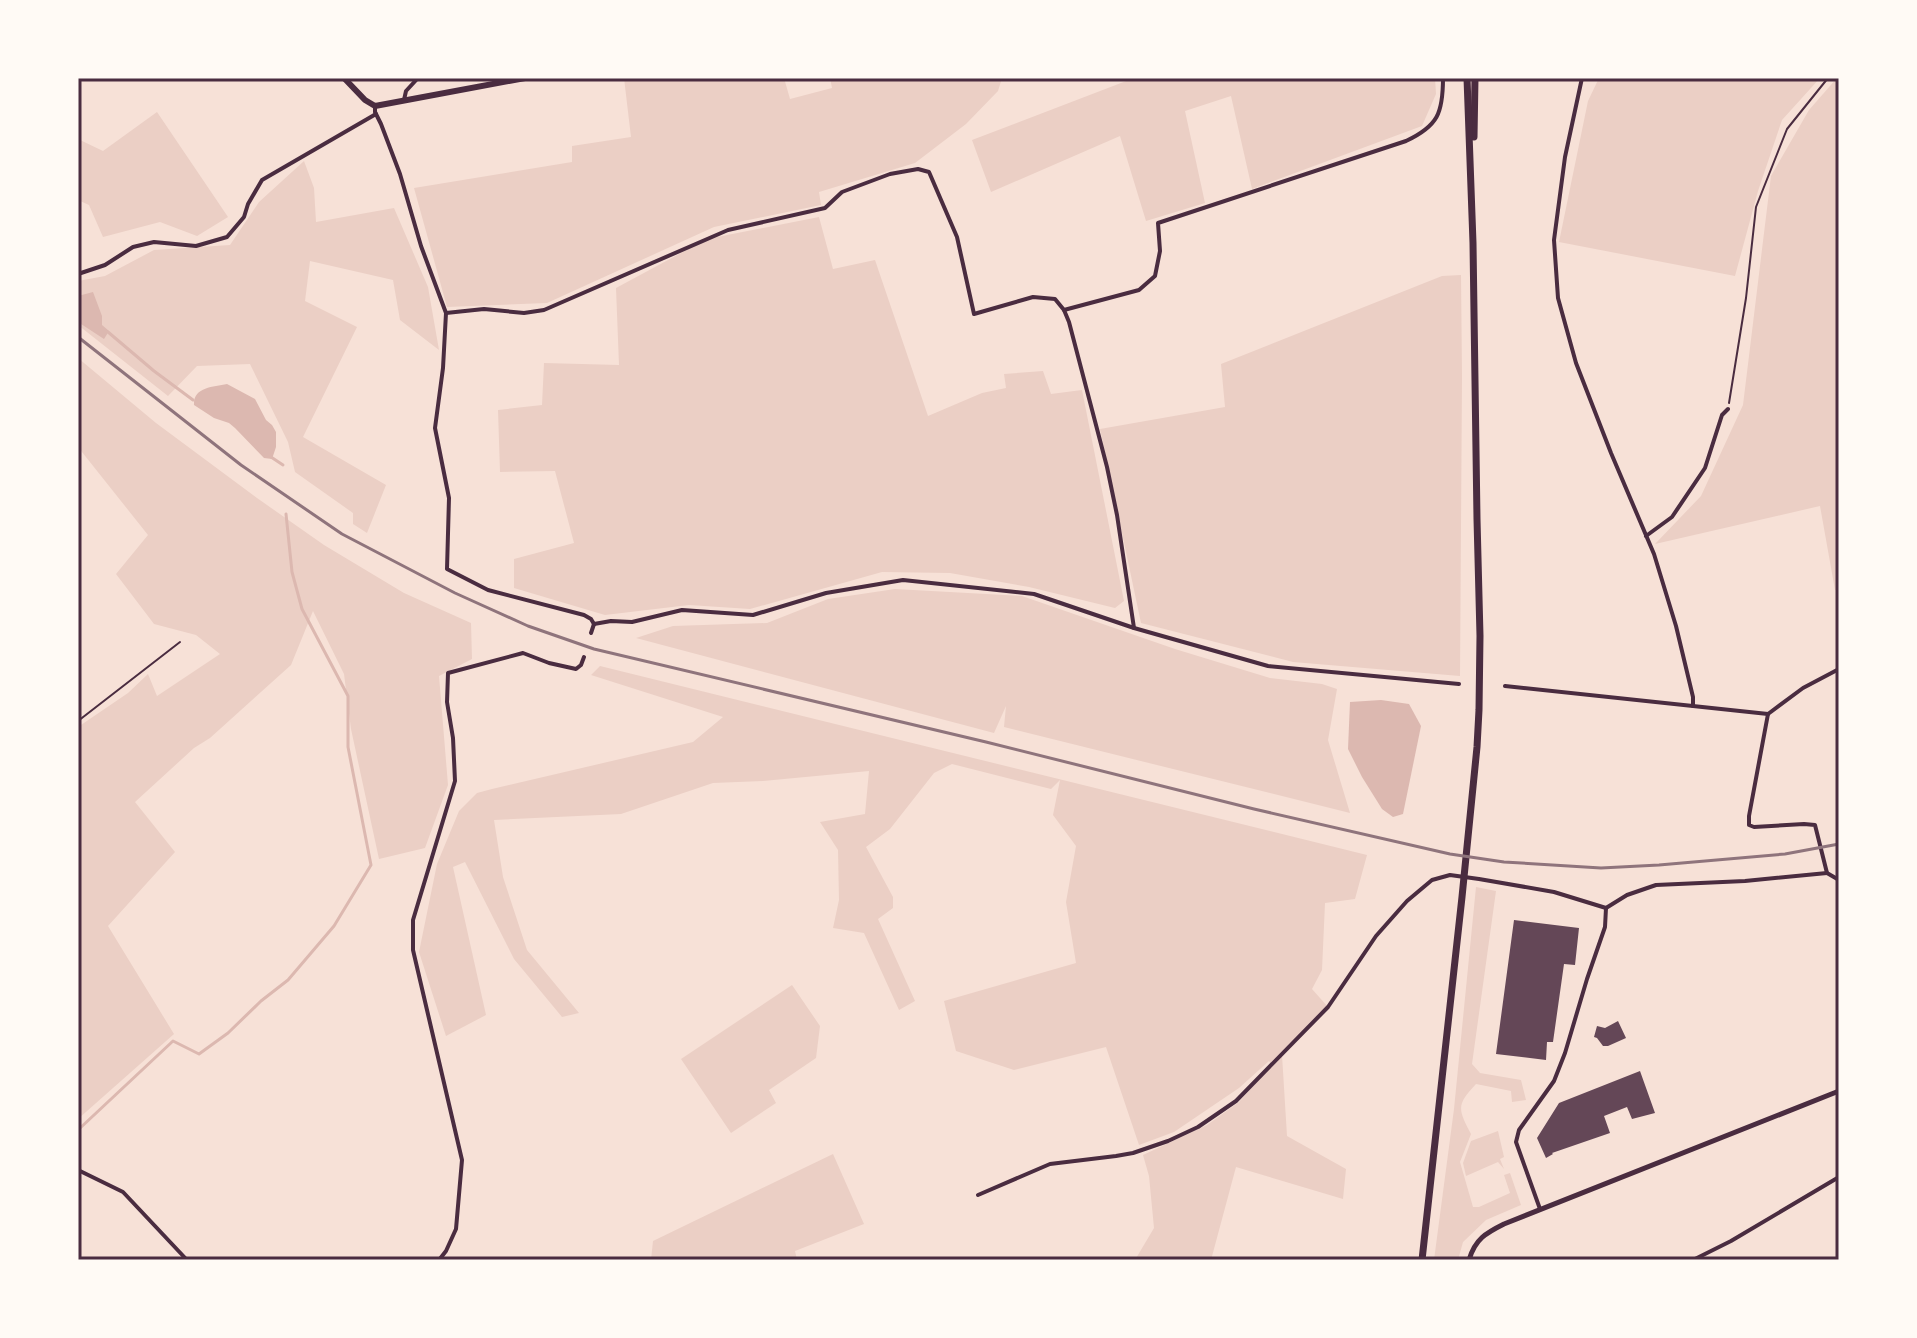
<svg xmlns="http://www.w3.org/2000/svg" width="1917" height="1338" font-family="Ubuntu,sans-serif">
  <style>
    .green { fill: #ebcfc5 }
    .water { fill: #dcb8b0 }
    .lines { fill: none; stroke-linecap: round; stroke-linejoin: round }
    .stream { stroke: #dcb8b0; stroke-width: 3 }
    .building { fill: #644757 }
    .path { stroke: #4a2c40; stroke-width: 2 }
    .minor { stroke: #4a2c40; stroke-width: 4 }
    .tertiary { stroke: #4a2c40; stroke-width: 5 }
    .secondary { stroke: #4a2c40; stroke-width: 6 }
    .primary { stroke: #4a2c40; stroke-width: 7 }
    .rail { stroke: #8f747c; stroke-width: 3 }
    .neatline { fill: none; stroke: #4a2c40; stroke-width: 3 }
  </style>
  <rect width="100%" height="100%" fill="#f7e1d7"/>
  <g class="green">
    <polygon points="624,78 784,78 790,99 832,88 830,78 1002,78 998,91 966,124 915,163 819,192 821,205 714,227 547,303 447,307 414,188 572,162 572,146 631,137"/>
    <polygon points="1134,78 1435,78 1436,94 1422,126 1252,189 1231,96 1185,111 1205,203 1146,221 1120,136 991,192 972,140"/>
    <polygon points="1599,78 1820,78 1782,120 1758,191 1735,276 1559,242 1588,101"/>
    <polygon points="1837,78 1839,78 1839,590 1835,590 1820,506 1655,544 1701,496 1743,405 1771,176 1809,110"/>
    <polygon points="157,112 228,217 197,236 160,222 103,237 89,205 78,200 78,139 103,151"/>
    <polygon points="304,161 314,188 316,222 394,208 428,287 439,350 400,320 393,280 310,261 305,301 357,327 303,437 386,485 367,533 353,524 353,513 295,472 288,442 250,364 197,366 168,396 78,325 78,281 105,276 154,250 230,245 259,202"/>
    <polygon points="819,217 833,269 875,260 928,416 982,393 1006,388 1004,374 1043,371 1051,394 1082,390 1124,601 1115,608 1029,587 950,573 882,572 750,609 689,605 605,615 514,588 514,559 574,543 555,471 500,472 498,410 542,405 544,363 619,365 616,288 707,239"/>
    <polygon points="1461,275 1462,377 1460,676 1293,662 1141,623 1100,429 1225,407 1221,364 1442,276"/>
    <polygon points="78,358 156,423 257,498 324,545 404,593 471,623 472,659 439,676 448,785 425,848 379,859 351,729 344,674 313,611 291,665 210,738 194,748 135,802 175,852 108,926 174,1034 78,1119 78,727 128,693 148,674 157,696 220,654 196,635 154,624 116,574 148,535 78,447"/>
    <polygon points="895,589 1022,596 1175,649 1270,678 1322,684 1337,689 1328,740 1350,813 1004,727 1006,706 994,733 636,638 673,626 767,623 828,599"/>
    <polygon points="600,666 1367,855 1355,899 1325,903 1322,970 1312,989 1328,1007 1282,1055 1287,1136 1346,1169 1343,1199 1236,1167 1211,1260 1135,1260 1154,1228 1149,1176 1143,1155 1207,1125 1239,1102 1272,1065 1269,1061 1239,1088 1174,1132 1139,1145 1106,1047 1014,1070 956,1051 944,1001 1076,963 1066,902 1076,846 1053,815 1060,780 1051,789 952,764 934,773 890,829 866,847 893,897 893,908 878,919 915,1001 899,1010 864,933 833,928 839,900 838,850 820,822 865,814 869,771 763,781 713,783 621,814 494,820 503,877 527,950 579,1013 562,1017 514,959 465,862 453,867 486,1015 446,1036 419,952 437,864 459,811 477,793 492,789 693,742 723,717 591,675"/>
    <path d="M1476 887 1496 891 1472 1064 1480 1073 1521 1080 1526 1100 1512 1102 1511 1091 1476 1084C1456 1105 1458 1109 1471 1134L1460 1162 1473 1207H1479L1510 1193 1504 1175 1510 1173 1521 1205 1486 1220 1463 1242 1458 1260H1434L1454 1109Z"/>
    <polygon points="792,985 820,1026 816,1058 769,1090 776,1103 731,1133 681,1059"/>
    <polygon points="1498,1131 1504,1157 1500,1159 1504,1169 1498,1162 1466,1176 1463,1163 1471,1141"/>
    <polygon points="833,1154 864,1224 795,1251 797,1260 651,1260 653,1241"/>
  </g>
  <g class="water">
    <polygon points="93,292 102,316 102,325 109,331 104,339 78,322 78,296"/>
    <path d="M227 384 255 399 266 420 272 425 276 432V447L272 459 264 458 235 428 229 423 214 418 194 405C193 387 213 387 227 384Z"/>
    <polygon points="1381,700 1409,704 1421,726 1403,814 1393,817 1382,809 1362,777 1348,749 1350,702"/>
  </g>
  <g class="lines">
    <g class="stream">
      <polyline points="108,332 154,371 193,400"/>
      <polyline points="271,457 283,465"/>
      <polyline points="78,1130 173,1041 199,1054 228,1033 261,1001 288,980 334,926 371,865 348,747 348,696 302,609 292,572 286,514"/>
    </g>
  </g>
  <g class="building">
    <polygon points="1514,920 1579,928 1575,965 1564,964 1553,1042 1547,1042 1546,1060 1496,1054"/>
    <polygon points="1618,1021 1626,1038 1608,1046 1603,1046 1597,1038 1594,1037 1597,1026 1605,1028"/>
    <polygon points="1640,1071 1655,1113 1632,1119 1627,1107 1604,1116 1610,1133 1552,1153 1553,1154 1546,1158 1537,1138 1559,1103"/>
  </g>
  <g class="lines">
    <g class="path">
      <polyline points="1729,403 1746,298 1756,207 1787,129 1828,78"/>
      <polyline points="78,721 180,642"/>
    </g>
    <g class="minor">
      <polyline points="1582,78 1565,157 1554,240 1558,298 1576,363 1611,453 1654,554 1676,626 1693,697 1693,706"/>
      <polyline points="404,100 406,91 418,78"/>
      <polyline points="375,106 375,112 381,124 400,174 421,246 446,313 443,368 435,428 449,498 447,569 488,590 584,615 591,619 594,624"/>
      <polyline points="78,274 105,265 133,247 154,242 196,246 227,237 244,217 248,204 262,180 376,114"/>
      <path d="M1064 310 1139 290 1155 276 1160 251 1158 223 1406 141C1438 126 1443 113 1443 78"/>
      <polyline points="446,313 484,309 524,313 544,310 728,230 825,208 842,192 890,174 918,169 929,172 957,237 974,314 1033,297 1055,299 1064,310 1069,322 1107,467 1117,515 1134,628"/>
      <polyline points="1646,536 1672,517 1705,468 1722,415 1728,409"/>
      <polyline points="594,624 611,621 632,622 682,610 753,615 826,593 903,580 1034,594 1134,628 1268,666 1459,684"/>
      <polyline points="591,633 594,624"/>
      <polyline points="1505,686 1768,714"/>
      <polyline points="1768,714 1749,816 1749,825 1754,827 1804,824 1815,825 1827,873 1839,880"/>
      <polyline points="1768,714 1803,688 1839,669"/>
      <polyline points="1606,908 1627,895 1656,885 1745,881 1827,873"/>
      <polyline points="78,1170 123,1192 187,1260"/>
      <polyline points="978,1195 1050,1164 1116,1156 1133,1153 1168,1141 1198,1127 1236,1101 1328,1007 1376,936 1407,901 1432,880 1450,875 1479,879 1554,892 1606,908"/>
      <polyline points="1540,1209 1516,1142 1519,1130 1554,1081 1565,1053 1587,979 1605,927 1606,908"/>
      <polyline points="439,1260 446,1251 456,1229 462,1160 413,950 413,920 455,781 453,738 447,702 448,673 523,653 549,663 576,669 581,665 584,657"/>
      <polyline points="1693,1260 1731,1241 1839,1177"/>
    </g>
    <path class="tertiary" d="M1469 1260C1475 1239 1486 1233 1504 1224L1839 1091"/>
    <polyline class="secondary" points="344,78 365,100 375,106 525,78"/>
    <g class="primary">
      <polyline points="1474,137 1475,78"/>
      <polyline points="1422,1260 1462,897 1477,747 1479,710 1480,636 1477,519 1473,243 1467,78"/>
    </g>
    <polyline class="rail" points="78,337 241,465 342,534 455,593 528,626 594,649 986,742 1254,809 1450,854 1504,862 1601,868 1659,865 1785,854 1839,844"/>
  </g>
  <rect width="1917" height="1338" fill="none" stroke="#fffaf5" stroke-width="160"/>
  <rect x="80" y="80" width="1757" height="1178" class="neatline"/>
</svg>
